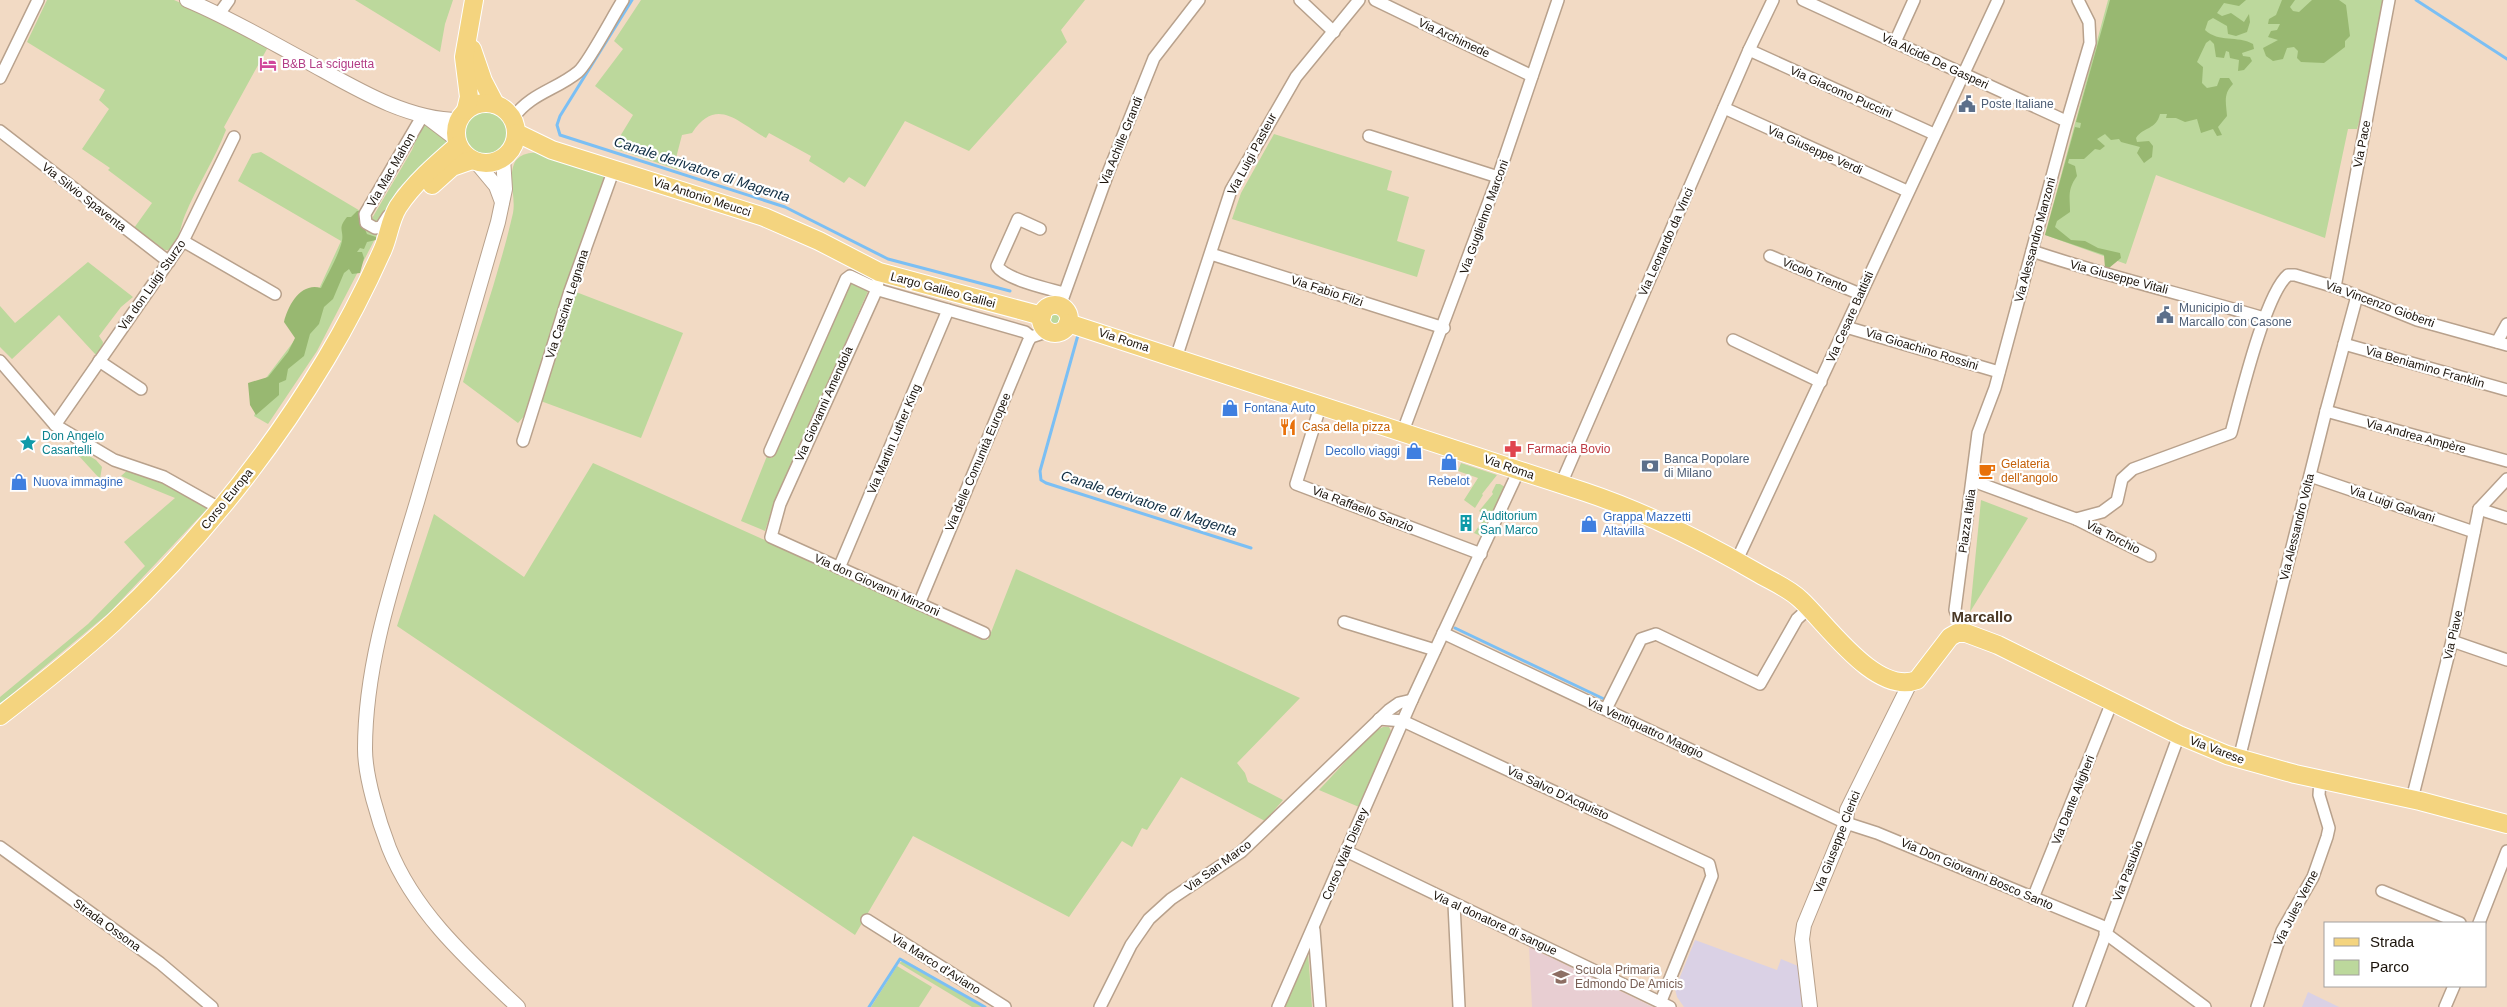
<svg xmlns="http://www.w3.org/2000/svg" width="2507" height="1007" font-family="Arial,sans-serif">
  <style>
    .industrial { fill: #dad1e5 }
    .education { fill: #e8ced2 }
    .green { fill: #bcd89c }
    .forest { fill: #98b871 }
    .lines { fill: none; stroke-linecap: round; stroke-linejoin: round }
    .stream { stroke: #7bbff4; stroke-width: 3 }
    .minor-casing { stroke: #b8a18c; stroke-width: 14 }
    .tertiary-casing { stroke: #b8a18c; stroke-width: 16 }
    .primary-casing { stroke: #fff; stroke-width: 20 }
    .minor { stroke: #fff; stroke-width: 11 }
    .tertiary { stroke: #fff; stroke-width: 14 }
    .primary { stroke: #f4d47f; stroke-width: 18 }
    .labels { text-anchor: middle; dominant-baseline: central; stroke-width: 4.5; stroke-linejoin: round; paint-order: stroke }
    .street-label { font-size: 12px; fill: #1a120a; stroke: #fff }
    .hotel-label { font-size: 12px; fill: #b23c85; stroke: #fff; text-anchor: start }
    .service-label { font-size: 12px; fill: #4e5e75; stroke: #fff; text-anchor: start }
    .shop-label { font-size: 12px; fill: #366cbe; stroke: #fff; text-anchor: start }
    .food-label { font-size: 12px; fill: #c56008; stroke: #fff; text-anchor: start }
    .culture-label { font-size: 12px; fill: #0d838f; stroke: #fff; text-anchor: start }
    .health-label { font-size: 12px; fill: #be3a42; stroke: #fff; text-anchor: start }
    .education-label { font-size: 12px; fill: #785e54; stroke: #fff; text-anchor: start }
    .water-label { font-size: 14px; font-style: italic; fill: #0e2c42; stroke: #fff }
    .quarter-label { font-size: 15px; font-weight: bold; fill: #493724; stroke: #fff }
  </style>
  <rect width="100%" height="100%" fill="#f2dac4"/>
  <g class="industrial">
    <polygon points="1695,940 1777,970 1781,959 1798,966 1806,1007 1684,1007 1677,997 1675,989"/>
    <polygon points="2308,992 2339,1007 2302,1007"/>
  </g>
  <polygon class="education" points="1529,947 1653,1007 1532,1007"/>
  <g class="green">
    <path d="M47 0H174L225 22 268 47 224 127 226 130C215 159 197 186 185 215 180 227 180 241 168 250H165L134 228 152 203 108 170 110 168 82 149 109 109 99 100 105 90 27 42Z"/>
    <polygon points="355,0 453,0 445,24 440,52"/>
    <path d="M641 0H1085L1061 30 1067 42 969 151 905 121 865 187 849 177 844 183 809 161 811 156 769 133 766 138C737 122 717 96 692 133L682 135 676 158 679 170 613 148 633 115 595 86 623 49 614 41Z"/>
    <polygon points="2108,0 2384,0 2359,122 2357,129 2348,129 2325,238 2156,175 2126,264 2045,235"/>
    <circle cx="486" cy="134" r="22"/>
    <polygon points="425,124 447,140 442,150 398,189 378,224 371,220 412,150 422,125"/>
    <polygon points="1274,134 1392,171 1387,190 1409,197 1397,241 1425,250 1417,277 1232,219 1241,193"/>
    <polygon points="261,152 362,212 361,222 366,230 378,233 317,351 268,424 254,416 259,403 253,395 297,337 341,241 238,181 252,154"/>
    <path d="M540 152 608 174 526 414 518 423 463 382C480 326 500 270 513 213 516 197 508 179 514 164 519 153 530 153 540 152Z"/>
    <polygon points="88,262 133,297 121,307 99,336 103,342 102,348 96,355 59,315 12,359 0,347 0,306 15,323"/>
    <polygon points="850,283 868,291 771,512 765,531 741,521 767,456 772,458"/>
    <polygon points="576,292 683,333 641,438 538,400"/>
    <circle cx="1055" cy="320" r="9"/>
    <polygon points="83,452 96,460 102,467 100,479 79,456"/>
    <polygon points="593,463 988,640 1016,569 1300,698 1237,763 1245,773 1248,782 1283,800 1265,821 1181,777 1147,830 1142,828 1132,847 1122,841 1069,917 913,836 855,935 397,626 434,514 524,577"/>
    <polygon points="1461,463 1497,475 1482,494 1483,495 1475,508 1464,500 1478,478 1458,471"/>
    <polygon points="129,469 158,478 208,506 207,509 110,612 0,704 0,697 88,624 145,566 124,542 175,498 121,476"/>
    <polygon points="1496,484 1500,484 1505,487 1483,537 1474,533 1486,516 1479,511 1493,494 1492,492"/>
    <polygon points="1981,500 2028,518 1970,612"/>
    <polygon points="1383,727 1389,727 1391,731 1359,807 1319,790 1373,732"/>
    <polygon points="1308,952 1312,1007 1284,1007"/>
    <polygon points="903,961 913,965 984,1007 972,1007 907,968 899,963"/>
    <polygon points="897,966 932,987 919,1007 871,1007"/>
  </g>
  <g class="forest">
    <path d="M2110 0H2246L2239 6 2224 3 2217 13 2222 16 2231 13 2244 22 2249 14 2250 22 2247 32 2236 36 2228 34 2227 26 2213 18 2208 21 2205 30C2219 43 2237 35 2253 44L2254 49 2242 53 2243 56 2250 57 2252 61 2244 70 2238 71 2239 60 2230 58 2229 52 2226 51 2224 58 2216 57 2214 44 2210 40 2206 43 2197 62 2203 67 2202 83 2207 88 2217 86 2220 78H2229L2233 84C2223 94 2226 102 2227 116L2218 127 2222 135 2217 136 2213 129 2201 133 2197 119 2185 122 2176 118H2166L2167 114H2160C2156 130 2143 127 2136 138L2137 142 2149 141 2153 146 2152 157 2144 163 2137 153 2140 147 2121 142 2119 139 2111 140 2105 134 2097 139 2105 146 2100 150 2095 149 2084 159H2069L2068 163 2075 166 2077 176C2067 190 2070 197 2070 212L2057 221 2055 227 2071 240 2085 241 2098 248 2120 253 2121 258 2109 268H2105L2104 255 2045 235 2075 127 2080 128 2081 123 2076 122Z"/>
    <polygon points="2282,0 2295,0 2290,7 2293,11 2299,12 2312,0 2339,0 2346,5 2350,36 2345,41 2345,47 2324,63 2301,62 2297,58 2298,51 2294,47 2287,48 2283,59 2273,61 2266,56 2263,48 2278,40 2268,37 2271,31 2277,30 2280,24 2268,24 2269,19 2276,15"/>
    <path d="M357 211H361L363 225 367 234 376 237V240L367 242 364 249 360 248 357 252H362L364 258 360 273 352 274 349 269 344 273 333 299 324 307 319 324 310 334 304 356 288 369 286 380 279 383V395L256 415 250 405 248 383 268 377 288 352 295 338 284 322C288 305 301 282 321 288 327 275 339 255 342 241 344 230 337 229 347 217H351Z"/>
  </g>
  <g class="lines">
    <g class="stream">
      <polyline points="632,0 560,116 557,125 560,135 785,207 888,259 1010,291"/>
      <polyline points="2416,0 2507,59"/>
      <polyline points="1078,335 1040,471 1041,480 1046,483 1251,548"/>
      <polyline points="1455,628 1604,699"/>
      <polyline points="869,1007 900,959 985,1007"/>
    </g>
    <g class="minor-casing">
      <g id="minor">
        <polyline points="1300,0 1334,32"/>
        <polyline points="1375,0 1532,76"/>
        <polyline points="1803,0 2066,121"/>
        <polyline points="219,14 229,0"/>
        <polyline points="1895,42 1914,0"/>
        <polyline points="1749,50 1934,134"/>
        <polyline points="0,78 38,0"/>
        <polyline points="1724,108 1907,191"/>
        <path d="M513 118C531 93 556 90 578 72 588 64 614 14 623 0"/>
        <polyline points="0,131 169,262"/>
        <polyline points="1369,136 1498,177"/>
        <polyline points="388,216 381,227 375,228 366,223 365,214 423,115"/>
        <path d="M1040 229 1018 219 997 266C1005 279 1048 289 1064 293"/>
        <polyline points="183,241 275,294"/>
        <path d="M2032 251C2109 277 2187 295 2264 318"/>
        <polyline points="1211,254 1444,328"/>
        <polyline points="1770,256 1860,294"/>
        <polyline points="879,272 877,289 780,504 771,537 984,633"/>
        <polyline points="2335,287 2389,0"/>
        <polyline points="1060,306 1108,173 1154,58 1199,0"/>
        <polyline points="1846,327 1999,372"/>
        <polyline points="1733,340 1821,382"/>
        <polyline points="2497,342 2507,324"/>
        <polyline points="2344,344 2507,390"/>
        <polyline points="1176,358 1231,190 1296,77 1359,0"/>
        <polyline points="0,361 55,425 114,460 164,477 221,509"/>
        <polyline points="99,361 141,389"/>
        <polyline points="1321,404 1296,484 1481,554"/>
        <polyline points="2326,411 2507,461"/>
        <polyline points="55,425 183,241 234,137"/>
        <polyline points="1403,431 1498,177 1558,0"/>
        <polyline points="523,441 570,291 614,169"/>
        <polyline points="770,451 846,279 850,276 882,291 1025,332 1031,337"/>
        <polyline points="2310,476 2474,532"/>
        <path d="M1973 481 2076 519 2102 512 2117 501 2122 479 2133 469 2231 433C2240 400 2265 294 2288 275H2295L2335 287 2417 320 2507 345"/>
        <polyline points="1561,484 1749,50 1773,0"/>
        <polyline points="2479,509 2507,518"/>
        <polyline points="2076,519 2150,556"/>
        <polyline points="1737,560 1998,0"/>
        <polyline points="839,568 948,310"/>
        <polyline points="919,604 1028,342 1031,337 1049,331"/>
        <polyline points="1344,622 1435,650"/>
        <polyline points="1443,633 1846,823 1877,833 2107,928"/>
        <polyline points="1966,633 1960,623 1955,610 1978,433 1995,388 2065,128 2090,43 2089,22 2078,0"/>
        <polyline points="2452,641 2507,660"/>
        <polyline points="1606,709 1641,639 1656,634 1760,684 1797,619 1809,608"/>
        <polyline points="1379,719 1403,721 1709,864 1712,876 1661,1001"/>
        <polyline points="2239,759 2326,411 2357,296"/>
        <polyline points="2412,799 2452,641 2479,509 2507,479"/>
        <polyline points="0,847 160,963 212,1007"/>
        <polyline points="1346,851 1670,1007"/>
        <polyline points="2382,891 2460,923"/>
        <polyline points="2033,898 2112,702"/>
        <polyline points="1454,904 1459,1007"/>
        <polyline points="867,920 1005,1007"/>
        <polyline points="2479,923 2507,851"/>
        <polyline points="1314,930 1320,1007"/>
        <polyline points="2105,933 2205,1007"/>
        <polyline points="1100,1007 1131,945 1149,919 1171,899 1241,852 1389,710 1399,703 1412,700"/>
        <polyline points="1278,1007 1412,700 1519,470"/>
        <polyline points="2079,1007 2179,735"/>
        <polyline points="2257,1007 2282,931 2313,877 2327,837 2329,828 2319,795 2320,780"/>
        <polyline points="2445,1007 2454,986"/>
      </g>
    </g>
    <g class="tertiary-casing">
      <g id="tertiary">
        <path d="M187 0C228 17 267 40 306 61 352 86 405 120 459 120"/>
        <polyline points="428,118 457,140"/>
        <path d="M503 158 505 189 498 222C471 315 444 408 417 502 393 582 365 664 365 749 365 777 379 822 389 848 415 913 468 960 518 1007"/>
        <polyline points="476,162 496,186 502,202"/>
        <polyline points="1810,1007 1802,939 1804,925 1846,823 1847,810 1910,683"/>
      </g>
    </g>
    <g class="primary-casing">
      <g id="primary">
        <polyline points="472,49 483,81 495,104"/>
        <circle cx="486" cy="133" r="30"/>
        <polyline points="466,110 469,97 464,57 474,0"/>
        <polyline points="517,133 552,150 764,217 819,241 879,272 1042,316"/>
        <polyline points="432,185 452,167 472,160"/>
        <circle cx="1055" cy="319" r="14"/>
        <path d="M1068 323 1585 492C1645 512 1701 540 1756 572 1771 581 1789 588 1801 600 1827 624 1876 696 1917 680L1950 637 1957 633H1966L1998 645 2179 735 2227 755 2295 774 2420 801 2507 824"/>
        <path d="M0 716C39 686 77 656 113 623 196 545 268 456 326 359 347 324 366 287 383 249 389 235 390 220 398 207 413 184 437 163 458 145"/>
      </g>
    </g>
    <use href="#minor" class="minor"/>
    <use href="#tertiary" class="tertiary"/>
    <use href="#primary" class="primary"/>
  </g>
  <defs>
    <g id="hotel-bare" transform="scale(1.35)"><path d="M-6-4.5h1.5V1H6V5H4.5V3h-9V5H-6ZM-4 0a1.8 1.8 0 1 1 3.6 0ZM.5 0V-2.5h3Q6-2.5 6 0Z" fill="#d1479c" stroke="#fff" stroke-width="2.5" paint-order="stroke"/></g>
    <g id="civic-bare" transform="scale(1.35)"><path d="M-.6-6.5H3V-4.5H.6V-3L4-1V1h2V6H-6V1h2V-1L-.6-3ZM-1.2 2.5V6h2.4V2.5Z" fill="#5c6f8a" stroke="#fff" stroke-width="2.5" paint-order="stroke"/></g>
    <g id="shop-bare" transform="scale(1.35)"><path d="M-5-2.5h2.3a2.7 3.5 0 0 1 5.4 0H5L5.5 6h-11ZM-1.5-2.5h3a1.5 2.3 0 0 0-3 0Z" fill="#3f7fe0" stroke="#fff" stroke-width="2.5" paint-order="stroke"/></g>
    <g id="restaurant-bare" transform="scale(1.35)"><path d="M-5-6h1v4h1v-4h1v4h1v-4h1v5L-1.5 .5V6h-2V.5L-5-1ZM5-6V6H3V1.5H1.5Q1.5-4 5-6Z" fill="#e8710a" stroke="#fff" stroke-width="2.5" paint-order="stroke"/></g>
    <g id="sight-bare" transform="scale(1.35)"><path d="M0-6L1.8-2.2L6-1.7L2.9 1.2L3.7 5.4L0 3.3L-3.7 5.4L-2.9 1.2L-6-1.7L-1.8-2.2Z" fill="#0f9aa8" stroke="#fff" stroke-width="2.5" paint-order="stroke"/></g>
    <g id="pharmacy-bare" transform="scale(1.35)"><path d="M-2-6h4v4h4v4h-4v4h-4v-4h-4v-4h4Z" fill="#e0444e" stroke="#fff" stroke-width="2.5" paint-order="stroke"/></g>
    <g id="bank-bare" transform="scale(1.35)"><path d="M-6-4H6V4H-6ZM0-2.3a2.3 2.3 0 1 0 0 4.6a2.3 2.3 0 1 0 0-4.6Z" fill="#5c6f8a" stroke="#fff" stroke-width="2.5" paint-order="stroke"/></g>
    <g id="cafe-bare" transform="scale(1.35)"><path d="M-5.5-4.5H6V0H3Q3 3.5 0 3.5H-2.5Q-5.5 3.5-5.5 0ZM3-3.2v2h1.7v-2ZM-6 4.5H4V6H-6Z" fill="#e8710a" stroke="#fff" stroke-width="2.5" paint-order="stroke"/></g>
    <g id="building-bare" transform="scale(1.35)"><path d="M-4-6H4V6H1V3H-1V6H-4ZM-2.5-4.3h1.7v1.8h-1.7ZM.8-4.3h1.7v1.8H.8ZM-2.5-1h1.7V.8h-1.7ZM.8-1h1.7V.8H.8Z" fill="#0f9aa8" stroke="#fff" stroke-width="2.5" paint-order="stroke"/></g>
    <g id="school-bare" transform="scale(1.35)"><path d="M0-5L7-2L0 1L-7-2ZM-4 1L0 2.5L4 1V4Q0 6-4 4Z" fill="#8d6e63" stroke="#fff" stroke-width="2.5" paint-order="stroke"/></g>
  </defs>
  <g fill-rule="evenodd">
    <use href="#hotel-bare" x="268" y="64"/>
    <use href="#civic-bare" x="1967" y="104"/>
    <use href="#civic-bare" x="2165" y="315"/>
    <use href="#shop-bare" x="1230" y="408"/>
    <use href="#restaurant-bare" x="1288" y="427"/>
    <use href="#sight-bare" x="28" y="443"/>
    <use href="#pharmacy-bare" x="1513" y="449"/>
    <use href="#shop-bare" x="1414" y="451"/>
    <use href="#shop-bare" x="1449" y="462"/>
    <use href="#bank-bare" x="1650" y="466"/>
    <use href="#cafe-bare" x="1987" y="471"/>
    <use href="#shop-bare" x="19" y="482"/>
    <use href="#building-bare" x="1466" y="523"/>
    <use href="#shop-bare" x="1589" y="524"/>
    <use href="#school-bare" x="1561" y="977"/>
  </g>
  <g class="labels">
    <g class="street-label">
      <text transform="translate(1454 38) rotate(25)">Via Archimede</text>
      <text transform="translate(1935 61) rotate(25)">Via Alcide De Gasperi</text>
      <text transform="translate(1841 92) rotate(24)">Via Giacomo Puccini</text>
      <text transform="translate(1121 141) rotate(-68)">Via Achille Grandi</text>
      <text transform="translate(2362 144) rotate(-79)">Via Pace</text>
      <text transform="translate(1815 150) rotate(24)">Via Giuseppe Verdi</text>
      <text transform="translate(1252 154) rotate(-62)">Via Luigi Pasteur</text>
      <text transform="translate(391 170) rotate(-60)">Via Mac Mahon</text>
      <text transform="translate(84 197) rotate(38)">Via Silvio Spaventa</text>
      <text transform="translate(702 197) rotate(18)">Via Antonio Meucci</text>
      <text transform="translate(1484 217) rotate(-70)">Via Guglielmo Marconi</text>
      <text transform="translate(2035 240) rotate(-75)">Via Alessandro Manzoni</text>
      <text transform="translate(1666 242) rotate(-66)">Via Leonardo da Vinci</text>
      <text transform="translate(1815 275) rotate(23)">Vicolo Trento</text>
      <text transform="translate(2119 277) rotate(15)">Via Giuseppe Vitali</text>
      <text transform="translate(152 285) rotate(-55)">Via don Luigi Sturzo</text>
      <text transform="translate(943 290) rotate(15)">Largo Galileo Galilei</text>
      <text transform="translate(1327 291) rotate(18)">Via Fabio Filzi</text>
      <text transform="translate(567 304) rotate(-72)">Via Cascina Legnana</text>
      <text transform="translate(2380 304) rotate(20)">Via Vincenzo Gioberti</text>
      <text transform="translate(1850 317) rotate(-66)">Via Cesare Battisti</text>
      <text transform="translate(1124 340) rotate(18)">Via Roma</text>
      <text transform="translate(1922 349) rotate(17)">Via Gioachino Rossini</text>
      <text transform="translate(2425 367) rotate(16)">Via Beniamino Franklin</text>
      <text transform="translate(824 404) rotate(-66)">Via Giovanni Amendola</text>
      <text transform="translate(2416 436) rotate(15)">Via Andrea Ampère</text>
      <text transform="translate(894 439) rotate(-67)">Via Martin Luther King</text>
      <text transform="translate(978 462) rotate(-67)">Via delle Comunità Europee</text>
      <text transform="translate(1509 467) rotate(19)">Via Roma</text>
      <text transform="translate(227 499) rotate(-51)">Corso Europa</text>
      <text transform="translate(2392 504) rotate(19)">Via Luigi Galvani</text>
      <text transform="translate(1363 509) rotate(21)">Via Raffaello Sanzio</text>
      <text transform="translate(1967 521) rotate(-82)">Piazza Italia</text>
      <text transform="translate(2297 527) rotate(-76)">Via Alessandro Volta</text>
      <text transform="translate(2113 537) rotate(27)">Via Torchio</text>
      <text transform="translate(877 585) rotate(24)">Via don Giovanni Minzoni</text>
      <text transform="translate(2453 635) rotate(-77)">Via Piave</text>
      <text transform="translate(1645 728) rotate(25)">Via Ventiquattro Maggio</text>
      <text transform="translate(2217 750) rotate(21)">Via Varese</text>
      <text transform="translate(1558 793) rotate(25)">Via Salvo D'Acquisto</text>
      <text transform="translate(2073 800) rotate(-68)">Via Dante Aligheri</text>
      <text transform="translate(1837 842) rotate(-69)">Via Giuseppe Clerici</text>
      <text transform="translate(1345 854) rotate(-67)">Corso Walt Disney</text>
      <text transform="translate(1218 866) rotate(-36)">Via San Marco</text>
      <text transform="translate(2128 871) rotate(-69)">Via Pasubio</text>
      <text transform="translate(1977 874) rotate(23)">Via Don Giovanni Bosco Santo</text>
      <text transform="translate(2296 908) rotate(-63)">Via Jules Verne</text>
      <text transform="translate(1495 923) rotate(25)">Via al donatore di sangue</text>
      <text transform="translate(107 925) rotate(36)">Strada Ossona</text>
      <text transform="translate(936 964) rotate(32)">Via Marco d'Aviano</text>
    </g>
    <g class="hotel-label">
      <text x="282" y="64">B&amp;B La sciguetta</text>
    </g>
    <g class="service-label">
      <text x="1981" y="104">Poste Italiane</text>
      <text x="2179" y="308">Municipio di<tspan x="2179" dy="14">Marcallo con Casone</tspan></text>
      <text x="1664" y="459">Banca Popolare<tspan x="1664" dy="14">di Milano</tspan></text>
    </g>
    <g class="shop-label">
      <text x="1244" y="408">Fontana Auto</text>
      <text x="1400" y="451" text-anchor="end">Decollo viaggi</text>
      <text x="1449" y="481" text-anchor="middle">Rebelot</text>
      <text x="33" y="482">Nuova immagine</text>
      <text x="1603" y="517">Grappa Mazzetti<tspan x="1603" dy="14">Altavilla</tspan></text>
    </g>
    <g class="food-label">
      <text x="1302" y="427">Casa della pizza</text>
      <text x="2001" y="464">Gelateria<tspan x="2001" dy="14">dell'angolo</tspan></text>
    </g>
    <g class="culture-label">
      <text x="42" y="436">Don Angelo<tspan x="42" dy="14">Casartelli</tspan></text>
      <text x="1480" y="516">Auditorium<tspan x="1480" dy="14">San Marco</tspan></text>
    </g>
    <g class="health-label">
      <text x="1527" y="449">Farmacia Bovio</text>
    </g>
    <g class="education-label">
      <text x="1575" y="970">Scuola Primaria<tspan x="1575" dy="14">Edmondo De Amicis</tspan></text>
    </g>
    <g class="water-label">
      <text transform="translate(702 169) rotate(18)">Canale derivatore di Magenta</text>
      <text transform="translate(1149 503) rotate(18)">Canale derivatore di Magenta</text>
    </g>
    <g class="quarter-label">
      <text x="1982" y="616">Marcallo</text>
    </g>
  </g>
  <rect x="2324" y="922" width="162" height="65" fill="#ffffff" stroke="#a3a09d"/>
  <rect x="2334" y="938" width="25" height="8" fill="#f4d47f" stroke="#a3a09d"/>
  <text x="2370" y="947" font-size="15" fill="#1a120a">Strada</text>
  <rect x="2334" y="960" width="25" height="15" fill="#bcd89c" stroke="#a3a09d"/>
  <text x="2370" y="972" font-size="15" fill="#1a120a">Parco</text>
</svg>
